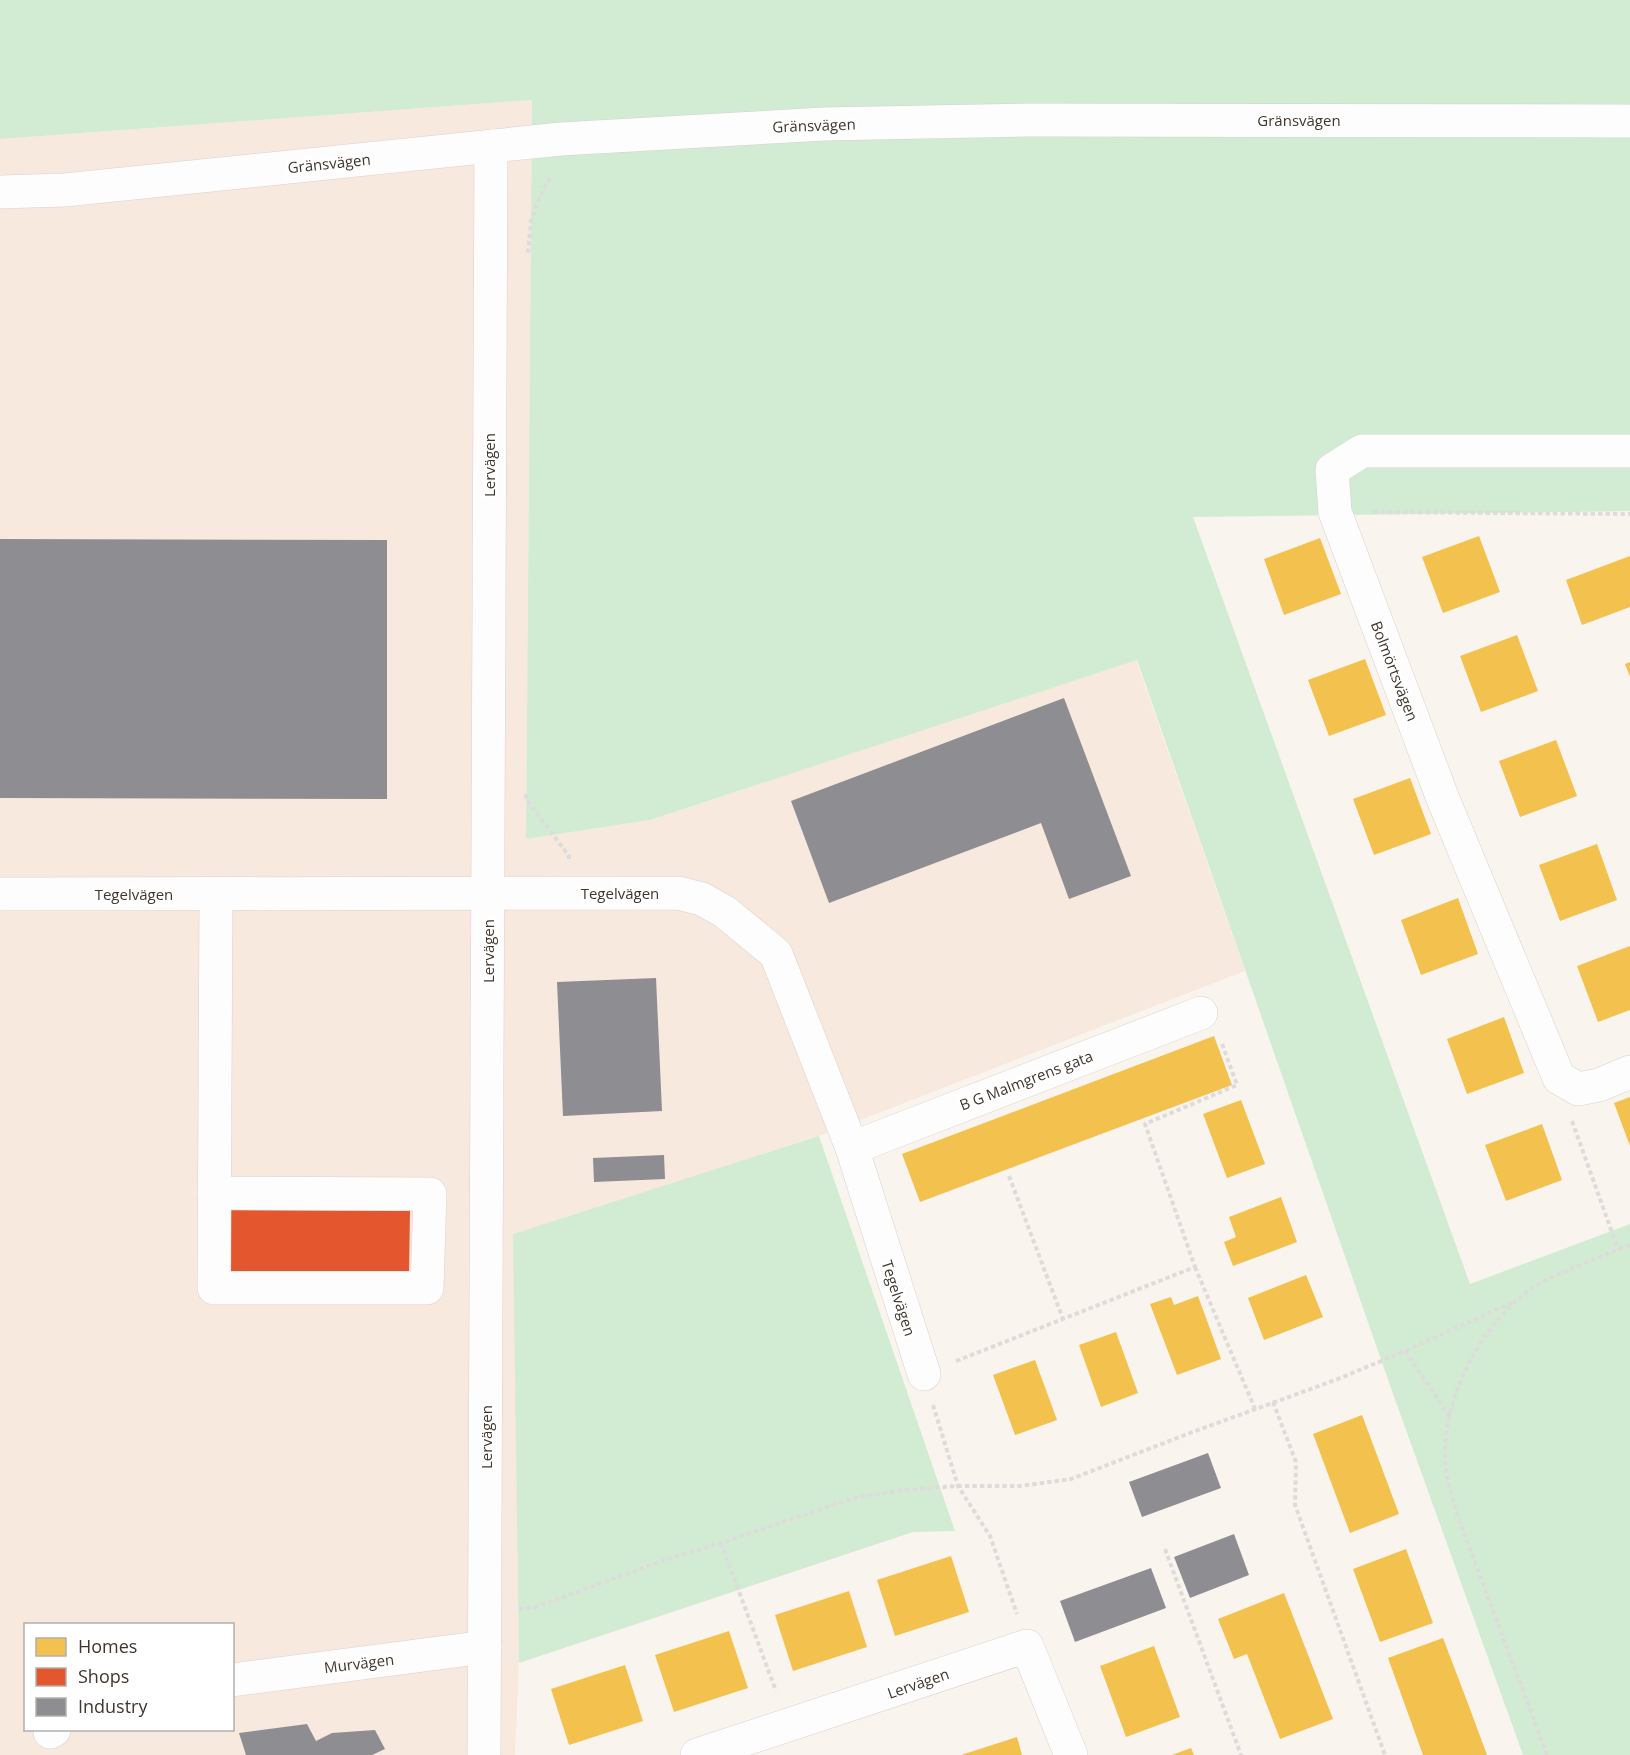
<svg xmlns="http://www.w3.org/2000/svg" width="1630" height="1755" font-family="'Open Sans',sans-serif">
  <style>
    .built { fill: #f8e9de; fill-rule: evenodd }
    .green { fill: #d1ecd2 }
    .homes { fill: #f2c14e }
    .shops { fill: #e4572e }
    .industry { fill: #8d8d92 }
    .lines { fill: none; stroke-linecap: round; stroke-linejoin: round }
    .minor-casing { stroke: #d9d1cb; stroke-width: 34 }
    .path { stroke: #dedcdb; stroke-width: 4; stroke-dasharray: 4.5 3; stroke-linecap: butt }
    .minor { stroke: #fefdfd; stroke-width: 33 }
    .labels { text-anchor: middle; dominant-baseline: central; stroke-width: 6; stroke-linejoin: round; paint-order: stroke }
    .street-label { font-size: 15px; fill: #41362d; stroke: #fff }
  </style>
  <rect width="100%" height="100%" fill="#faf4ef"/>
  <path class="built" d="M532 100 526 839 650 820 1136 660 1245 971 819 1136 514 1234 519 1663 515 1755H0V139ZM26 1624H232V1730H26Z"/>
  <g class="green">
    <polygon points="0,0 1630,0 1630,511 1193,517 1470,1284 1630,1224 1630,1755 1523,1755 1392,1391 1137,660 650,820 526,839 532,100 0,139"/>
    <polygon points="819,1136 955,1531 913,1532 519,1663 513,1234"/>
  </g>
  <g class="homes">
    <polygon points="1479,536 1500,592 1443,613 1422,557"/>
    <polygon points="1320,538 1341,594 1284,615 1264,559"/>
    <polygon points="1630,556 1630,607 1582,625 1566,580"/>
    <polygon points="1517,635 1538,691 1481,712 1460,656"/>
    <polygon points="1365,659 1386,715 1329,736 1308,680"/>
    <polygon points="1630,662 1630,677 1625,664"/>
    <polygon points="1556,740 1577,796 1520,817 1499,761"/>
    <polygon points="1410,778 1431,834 1374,855 1353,799"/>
    <polygon points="1597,844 1617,900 1560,921 1539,865"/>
    <polygon points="1458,898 1478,954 1421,975 1401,920"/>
    <polygon points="1630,946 1630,1010 1598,1022 1577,966"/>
    <polygon points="1504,1017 1524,1073 1467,1094 1447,1039"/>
    <polygon points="1214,1036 1232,1085 920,1202 902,1154"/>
    <polygon points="1630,1097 1630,1146 1614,1103"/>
    <polygon points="1241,1100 1265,1164 1227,1178 1203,1114"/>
    <polygon points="1542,1124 1562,1180 1506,1201 1485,1145"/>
    <polygon points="1281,1197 1297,1242 1233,1266 1224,1242 1236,1237 1229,1217"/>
    <polygon points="1306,1275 1323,1317 1264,1340 1248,1298"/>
    <polygon points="1198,1296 1221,1359 1177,1375 1150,1304 1171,1297 1174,1305"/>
    <polygon points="1116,1332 1138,1393 1101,1407 1079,1345"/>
    <polygon points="1035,1360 1057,1420 1015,1435 993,1375"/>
    <polygon points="1362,1415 1399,1514 1350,1533 1313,1434"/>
    <polygon points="1406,1549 1433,1623 1380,1642 1353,1569"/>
    <polygon points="951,1556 969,1612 895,1636 877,1580"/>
    <polygon points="849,1591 867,1647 793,1671 775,1615"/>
    <polygon points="1284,1593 1333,1719 1280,1739 1247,1654 1234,1659 1218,1619"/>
    <polygon points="729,1631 748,1688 674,1712 655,1655"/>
    <polygon points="1443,1638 1470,1709 1487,1755 1423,1755 1388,1658"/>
    <polygon points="1154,1646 1180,1717 1126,1737 1100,1666"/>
    <polygon points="625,1665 643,1721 569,1745 551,1689"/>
    <polygon points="1017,1737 1022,1755 961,1755"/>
    <polygon points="1191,1748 1194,1755 1172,1755"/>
  </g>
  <polygon class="shops" points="225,1210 410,1211 409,1277 224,1276"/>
  <g class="industry">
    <polygon points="0,539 387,540 387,799 0,798"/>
    <polygon points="1064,698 1131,876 1069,899 1041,823 829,903 791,801"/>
    <polygon points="656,978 662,1111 563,1116 557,982"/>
    <polygon points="664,1155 665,1179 594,1182 593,1158"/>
    <polygon points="1208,1453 1221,1488 1142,1517 1129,1482"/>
    <polygon points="1234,1534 1249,1575 1190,1598 1174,1557"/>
    <polygon points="1151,1568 1166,1608 1075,1642 1060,1601"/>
    <polygon points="307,1724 316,1741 332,1733 375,1730 385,1749 372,1755 246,1755 239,1733"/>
  </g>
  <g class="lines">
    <g class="minor-casing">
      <g id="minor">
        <polyline points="0,192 65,190 561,139 824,124 1030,120 1630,121"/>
        <polyline points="1630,451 1362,451 1332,470 1335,512 1443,799 1559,1078 1578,1089 1599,1085 1630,1072"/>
        <polyline points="0,894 678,893 702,899 725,912 776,954 852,1148 924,1374"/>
        <polyline points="852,1148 1201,1013"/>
        <polyline points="214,1193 430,1194 427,1288 214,1288 216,894"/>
        <polyline points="232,1680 485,1647"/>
        <polyline points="50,1732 54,1730"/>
        <polyline points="484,1755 491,146"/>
        <polyline points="697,1755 1027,1646 1071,1755"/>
      </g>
    </g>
    <g class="path">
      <polyline points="528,253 531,221 538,201 551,175"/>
      <polyline points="1373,512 1630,514"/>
      <polyline points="526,794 526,799 569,856 569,859"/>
      <polyline points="1572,1121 1618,1249"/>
      <polyline points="1009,1176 1063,1319"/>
      <polyline points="1195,1267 1255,1409"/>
      <polyline points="1405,1351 1450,1417"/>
      <polyline points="956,1361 1195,1267 1145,1124 1237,1085 1221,1041"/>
      <polyline points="1273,1402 1296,1462 1295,1505 1385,1755"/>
      <polyline points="933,1405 958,1486 990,1536 1017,1614"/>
      <polyline points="721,1543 776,1691"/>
      <polyline points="1165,1549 1241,1755"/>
      <polyline points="519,1609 536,1607 665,1560 721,1543 854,1498 904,1490 958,1486 1020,1486 1071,1479 1190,1433 1338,1379 1405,1351 1514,1302"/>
      <path d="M1547 1755 1458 1517C1452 1497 1445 1476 1445 1455 1445 1389 1486 1316 1542 1282 1550 1277 1561 1273 1571 1269 1591 1261 1610 1252 1630 1245"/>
    </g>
    <use href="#minor" class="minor"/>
  </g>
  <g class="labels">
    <g class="street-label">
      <text x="1299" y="120">Gränsvägen</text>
      <text transform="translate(814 125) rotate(-2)">Gränsvägen</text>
      <text transform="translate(329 163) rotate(-6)">Gränsvägen</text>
      <text transform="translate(489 465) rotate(-90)">Lervägen</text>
      <text transform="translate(1395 671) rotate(69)">Bolmörtsvägen</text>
      <text x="620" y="893">Tegelvägen</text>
      <text x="134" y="894">Tegelvägen</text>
      <text transform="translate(488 951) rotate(-90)">Lervägen</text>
      <text transform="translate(1026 1080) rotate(-21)">B G Malmgrens gata</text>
      <text transform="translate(899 1298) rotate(72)">Tegelvägen</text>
      <text transform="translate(486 1437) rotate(-90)">Lervägen</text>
      <text transform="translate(359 1663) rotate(-7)">Murvägen</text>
      <text transform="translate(918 1683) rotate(-19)">Lervägen</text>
    </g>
  </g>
  <rect x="24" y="1623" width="210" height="108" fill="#ffffff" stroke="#b3afab" stroke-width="1.5"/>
  <rect x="36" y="1638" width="30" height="18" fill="#f2c14e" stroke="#b3afab" stroke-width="1.5"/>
  <text x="78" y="1653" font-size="18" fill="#41362d">Homes</text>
  <rect x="36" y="1668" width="30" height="18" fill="#e4572e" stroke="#b3afab" stroke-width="1.5"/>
  <text x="78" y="1683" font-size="18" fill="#41362d">Shops</text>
  <rect x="36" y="1698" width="30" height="18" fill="#8d8d92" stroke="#b3afab" stroke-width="1.5"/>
  <text x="78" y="1713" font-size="18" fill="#41362d">Industry</text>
</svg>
